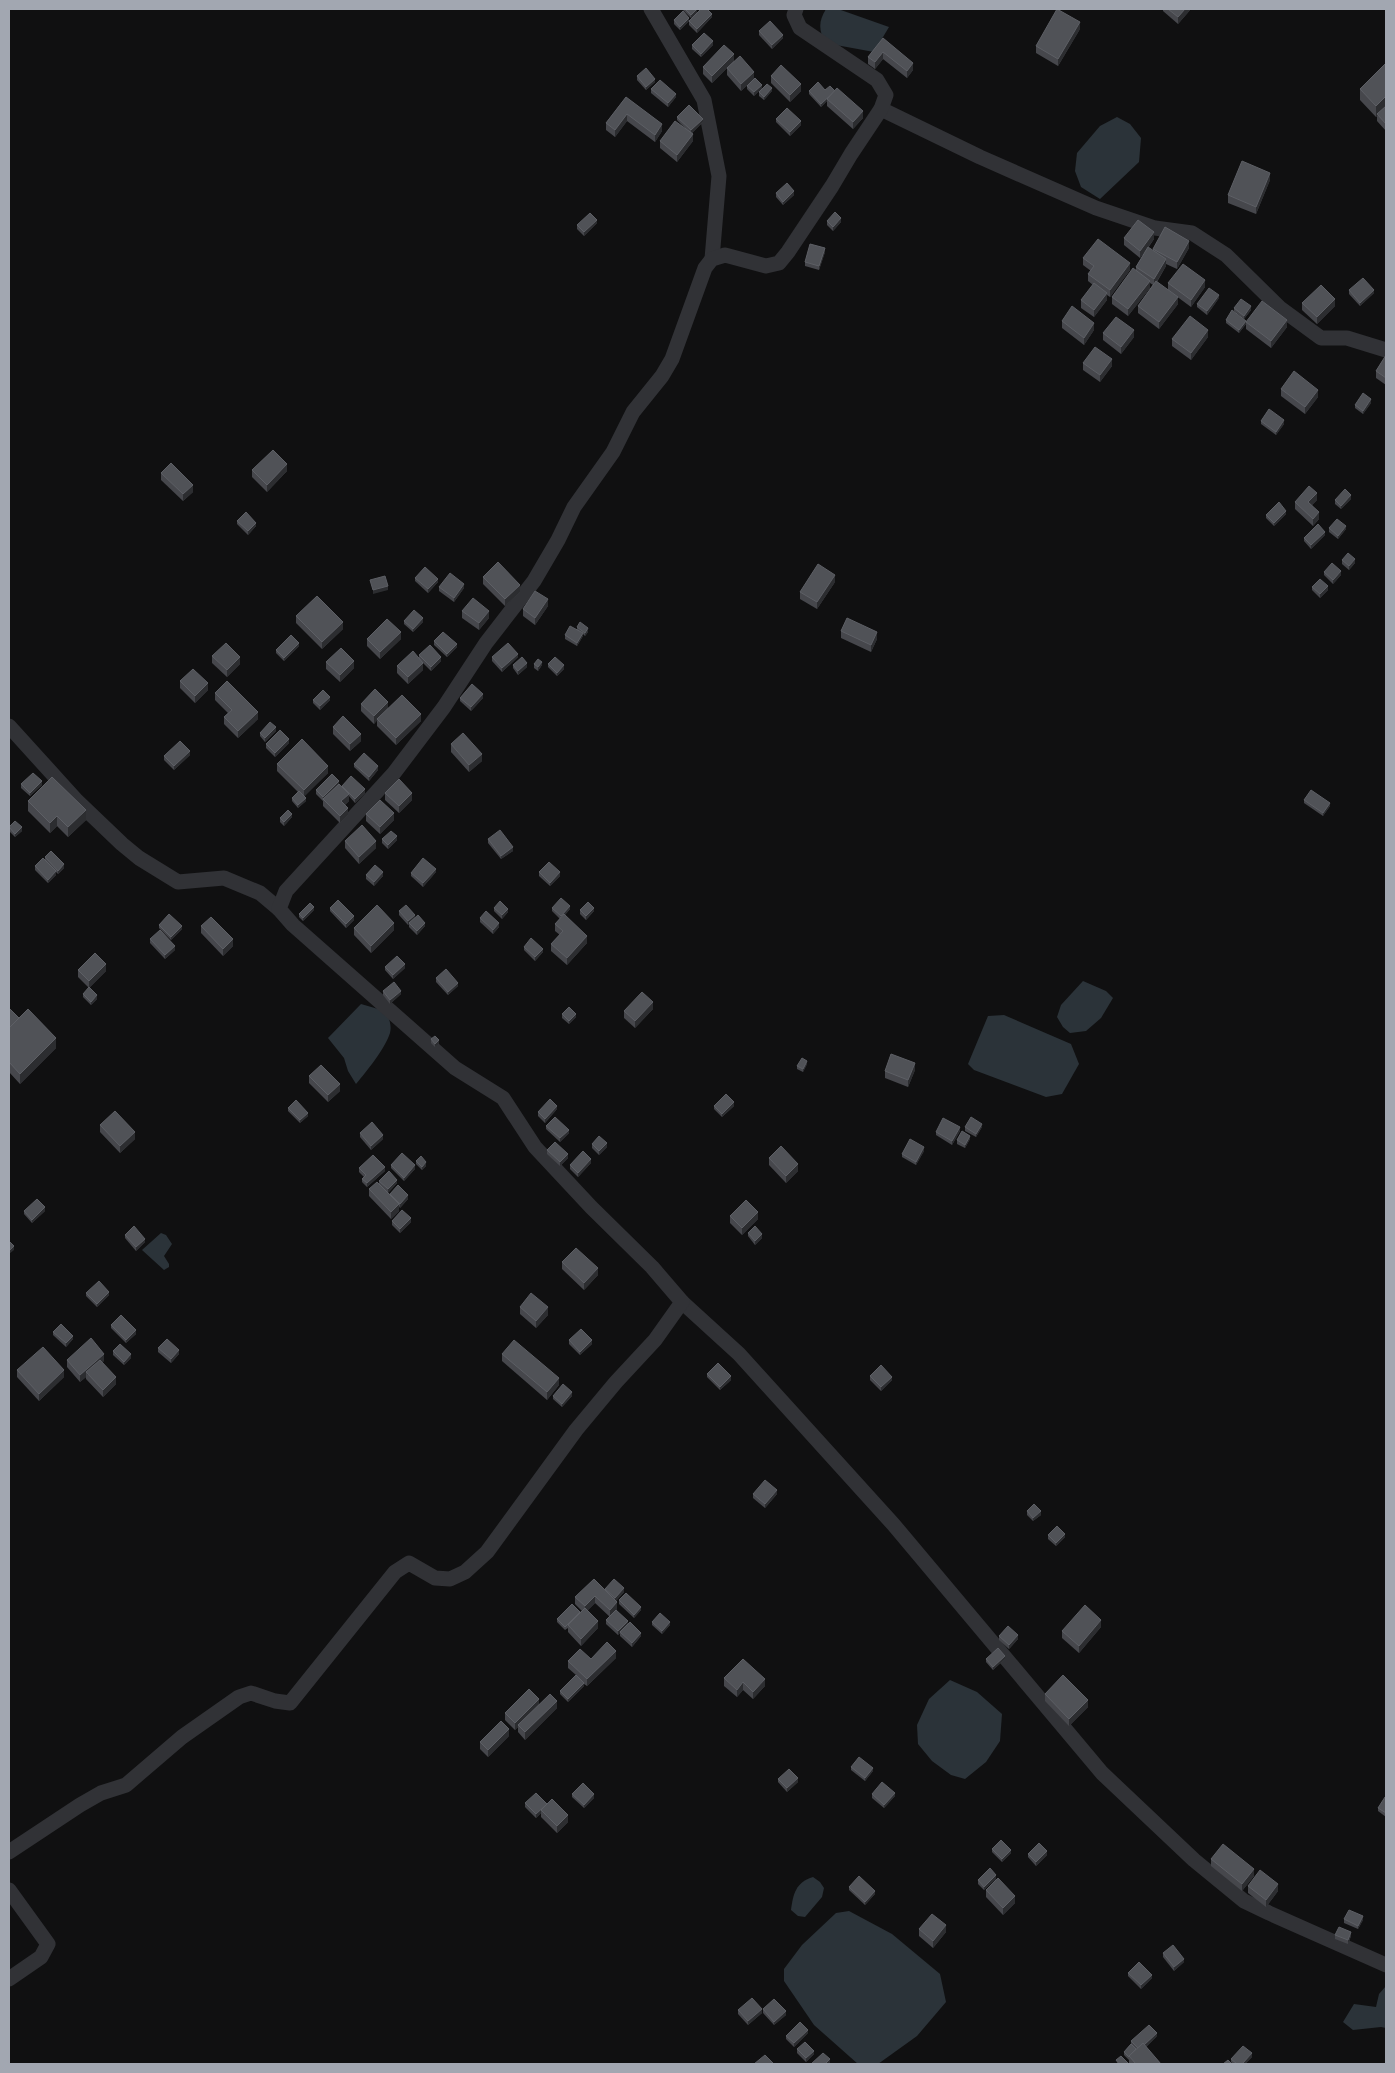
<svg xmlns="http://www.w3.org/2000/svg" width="1395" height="2073" font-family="Mulish,sans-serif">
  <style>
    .water { fill: #2b3339 }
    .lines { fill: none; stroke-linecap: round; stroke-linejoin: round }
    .street { stroke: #313236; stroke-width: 15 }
    .wall { fill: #46474c }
    .shaded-wall { fill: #2c2d30 }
    .building { fill: #505257; stroke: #5d5f65 }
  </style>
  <rect width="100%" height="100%" fill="#101011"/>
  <g class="water">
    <path d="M826 9H838L889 27 874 52 825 43C819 30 818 22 826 9Z"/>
    <polygon points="1117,117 1130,124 1141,138 1139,162 1100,199 1081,187 1075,171 1077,153 1100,126"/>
    <polygon points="1083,981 1106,991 1113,998 1101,1018 1086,1031 1070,1033 1063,1027 1057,1017 1061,1005"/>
    <path d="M361 1004 385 1011C389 1018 392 1025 390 1033 385 1049 366 1072 356 1084L348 1071 344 1058 328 1038Z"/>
    <polygon points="1004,1015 1071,1044 1079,1064 1062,1094 1046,1097 974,1070 968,1064 988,1016"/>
    <polygon points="161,1233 166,1235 172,1244 164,1256 169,1264 169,1267 164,1270 142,1250"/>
    <polygon points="950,1680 977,1692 1002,1714 1000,1741 986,1762 965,1779 951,1775 932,1761 918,1744 917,1725 929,1699"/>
    <path d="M813 1877 820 1882 824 1888 822 1897 805 1917 798 1916 791 1910C793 1894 796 1882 813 1877Z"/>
    <polygon points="849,1911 892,1934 940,1974 946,2002 917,2036 878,2064 858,2064 814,2025 784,1981 784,1969 802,1945 836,1913"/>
    <polygon points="1386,1986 1386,2028 1381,2027 1353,2030 1343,2022 1354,2004 1376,2007 1379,1994"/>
  </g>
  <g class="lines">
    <g class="street">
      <polyline points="651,9 704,100 719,176 712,259"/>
      <polyline points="881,109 980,157 1096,208 1155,228 1192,233 1226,255 1280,308 1321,338 1347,338 1386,350"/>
      <polyline points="9,726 77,801 122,844 139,858 178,882 224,878 260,893 279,909"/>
      <polyline points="682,1302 739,1354 893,1524 1102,1773 1194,1860 1244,1901 1269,1913 1386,1965"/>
      <polyline points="9,1852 80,1805 101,1793 126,1785 182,1737 239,1697 251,1693 275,1701 290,1703 395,1572 409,1563 435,1578 450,1579 465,1572 487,1552 576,1430 616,1382 655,1340 682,1302 652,1267 591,1207 535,1147 503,1098 455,1068 293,925 279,909 286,891 394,773 444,707 486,643 534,581 558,540 574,507 613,452 633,412 662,376 672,359 705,268 712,259 725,255 766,266 779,263 788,252 832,186 851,154 881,109 886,95 877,80 800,28 794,15 796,9"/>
      <polyline points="9,1890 48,1944 41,1957 9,1979"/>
    </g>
  </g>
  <g class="wall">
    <polygon points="683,9 697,9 697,12 691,18 683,10"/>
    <polygon points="1163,9 1191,9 1178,24 1163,11"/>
    <polygon points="712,17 697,33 689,25 689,21 680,30 674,24 674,20 689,21"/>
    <polygon points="1080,29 1058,66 1036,53 1036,46"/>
    <polygon points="759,31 783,38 772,49 759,35"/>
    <polygon points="883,38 913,70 907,78 883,59 875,69 868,64 868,57"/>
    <polygon points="692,45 713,45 701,57 692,49"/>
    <polygon points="734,61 754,79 762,88 754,96 747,89 747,86 752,81 741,91 727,75 727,68 712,83 703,74 703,67"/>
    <polygon points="1386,63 1386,131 1377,121 1377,116 1376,117 1360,100 1360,89"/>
    <polygon points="637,76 655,82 646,90 637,80"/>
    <polygon points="771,76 801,91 790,102 771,83"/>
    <polygon points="651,89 676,97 668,107 651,93"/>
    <polygon points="825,90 835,91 863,118 853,129 827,106 827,101 821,107 809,94 809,91"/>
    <polygon points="772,91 764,100 759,96 759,92"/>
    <polygon points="626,97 662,131 655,142 627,121 615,137 606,130 606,123"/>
    <polygon points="677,117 703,122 692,133 693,141 677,162 660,148 660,141 687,130 677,120"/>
    <polygon points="776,119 801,125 790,136 776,122"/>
    <polygon points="1270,180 1256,214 1228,203 1228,195"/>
    <polygon points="776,193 794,195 783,205 776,197"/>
    <polygon points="827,221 841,222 833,231 827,225"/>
    <polygon points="597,223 584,236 577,229 577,225"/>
    <polygon points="1124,238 1154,239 1148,248 1153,251 1153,249 1189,248 1177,269 1166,264 1166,266 1157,282 1178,304 1159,329 1138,313 1138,306 1153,285 1150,283 1150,288 1128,316 1112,304 1112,297 1136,270 1136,267 1146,250 1140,258 1124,245"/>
    <polygon points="825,252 819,270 805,266 805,262"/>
    <polygon points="1083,258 1130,270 1110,297 1107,295 1107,300 1094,317 1081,308 1081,300 1093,285 1088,281 1088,274 1091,271 1083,265"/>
    <polygon points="1168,283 1205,287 1191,307 1168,290"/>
    <polygon points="1349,290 1374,293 1360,306 1349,294"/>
    <polygon points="1219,298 1207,315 1197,307 1197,304"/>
    <polygon points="1302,303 1335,306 1317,324 1302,310"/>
    <polygon points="1234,308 1251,310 1244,319 1234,311"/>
    <polygon points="1226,320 1246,322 1287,327 1271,348 1246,329 1246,324 1239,333 1226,323"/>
    <polygon points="1062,321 1094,330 1084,345 1062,328"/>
    <polygon points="1103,333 1134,337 1121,354 1103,340"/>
    <polygon points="1208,337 1191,360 1172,346 1172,339"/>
    <polygon points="1386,355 1386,385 1376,378 1376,371"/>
    <polygon points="1083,363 1112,366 1100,382 1083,370"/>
    <polygon points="1281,389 1318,397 1305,414 1281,396"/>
    <polygon points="1371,403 1363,414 1355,408 1355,405"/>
    <polygon points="1261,421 1284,424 1276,435 1261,424"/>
    <polygon points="252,470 287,471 267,492 252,477"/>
    <polygon points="161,473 193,492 183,501 161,480"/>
    <polygon points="1351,499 1341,509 1335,504 1335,500"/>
    <polygon points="1317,500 1312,505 1319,519 1313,526 1295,509 1295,502"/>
    <polygon points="1286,514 1274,526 1266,518 1266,515"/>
    <polygon points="237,521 256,526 248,535 237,524"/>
    <polygon points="1329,528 1346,529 1338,539 1329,532"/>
    <polygon points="1325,535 1311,549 1304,541 1304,538"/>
    <polygon points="1342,560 1355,563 1349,570 1342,564"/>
    <polygon points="1324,572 1341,575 1333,584 1324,575"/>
    <polygon points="483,577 520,592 505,606 483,584"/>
    <polygon points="415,578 438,582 428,593 415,581"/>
    <polygon points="835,582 817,609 800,599 800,592"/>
    <polygon points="439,587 464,588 454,602 439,591"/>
    <polygon points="1312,587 1328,590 1320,598 1312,590"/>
    <polygon points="548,606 535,625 523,616 523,609"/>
    <polygon points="462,611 489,618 479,630 462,618"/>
    <polygon points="296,616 343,629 322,649 296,623"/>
    <polygon points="404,621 423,622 413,632 404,624"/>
    <polygon points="577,627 588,632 585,636 583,634 583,636 577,646 565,639 565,635 577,630"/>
    <polygon points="841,631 877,639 871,652 841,638"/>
    <polygon points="367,639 401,639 380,659 367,646"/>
    <polygon points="434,641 457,647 447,657 434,645"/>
    <polygon points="299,646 284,661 276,653 276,650"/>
    <polygon points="419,655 441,661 431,671 423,663 423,670 408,684 397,673 397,666 419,659"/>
    <polygon points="212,656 240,664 227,677 212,663"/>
    <polygon points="492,657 518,657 502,672 492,661"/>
    <polygon points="326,662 354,668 340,682 326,669"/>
    <polygon points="534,664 542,665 538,671 534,668"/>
    <polygon points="548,664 564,669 557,676 548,667"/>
    <polygon points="513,665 527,667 518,675 513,668"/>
    <polygon points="180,681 208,690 195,703 180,688"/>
    <polygon points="215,693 258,719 238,738 224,724 224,717 228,713 215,700"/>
    <polygon points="460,698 483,698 471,711 460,701"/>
    <polygon points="313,700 330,700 320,710 313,703"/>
    <polygon points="361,704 388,709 421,721 396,745 377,726 377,720 374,724 361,711"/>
    <polygon points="333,727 361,741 350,751 333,734"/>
    <polygon points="276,731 265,742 260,736 260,733"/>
    <polygon points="289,743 275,757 266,748 266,744"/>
    <polygon points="451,744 482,761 469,772 451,752"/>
    <polygon points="190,755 174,770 164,760 164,756"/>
    <polygon points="277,764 328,773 304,796 306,801 298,808 292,801 292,798 298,792 277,771"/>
    <polygon points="354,764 378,770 369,781 354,767"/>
    <polygon points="21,784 42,785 30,796 21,788"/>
    <polygon points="339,784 342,787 365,793 355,803 349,796 349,801 345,805 348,815 340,823 323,806 323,800 323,801 316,794 316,790"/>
    <polygon points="385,793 412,800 399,813 385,800"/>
    <polygon points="1304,800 1330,806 1323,816 1304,803"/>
    <polygon points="28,801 86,820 68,837 57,826 50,833 28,811"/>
    <polygon points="366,814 394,820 380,834 366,821"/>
    <polygon points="292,817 284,826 280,822 280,818"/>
    <polygon points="9,827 22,831 15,837 9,831"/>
    <polygon points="382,839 397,840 388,849 382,843"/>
    <polygon points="488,839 513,851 501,859 488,843"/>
    <polygon points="345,841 376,848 359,864 345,848"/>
    <polygon points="45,857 64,868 58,874 56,872 56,875 48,883 35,870 35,866 45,860"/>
    <polygon points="436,872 423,887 411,876 411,873"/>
    <polygon points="539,872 560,876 550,886 539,876"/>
    <polygon points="366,875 383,876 374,886 366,879"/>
    <polygon points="330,908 354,920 346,928 330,911"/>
    <polygon points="494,908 508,912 502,919 494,911"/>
    <polygon points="552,908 570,909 565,915 587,943 567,965 551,951 551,944 560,935 555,931 555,924 560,919 552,911"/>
    <polygon points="314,910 303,921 299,917 299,914"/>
    <polygon points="580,910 594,911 586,920 580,914"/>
    <polygon points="399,911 415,917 425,926 417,935 409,927 409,924 408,925 399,915"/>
    <polygon points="480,918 499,927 493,934 480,922"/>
    <polygon points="159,925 182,929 171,940 159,928"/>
    <polygon points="201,926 233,946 223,956 201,933"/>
    <polygon points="354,928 394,930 371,953 354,935"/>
    <polygon points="150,939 175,950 165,959 150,943"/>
    <polygon points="524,947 543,952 535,961 524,950"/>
    <polygon points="385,967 405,968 393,979 385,970"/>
    <polygon points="78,970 106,971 89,988 78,977"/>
    <polygon points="436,978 458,986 448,995 436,982"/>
    <polygon points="383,991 401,994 390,1004 383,995"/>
    <polygon points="83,994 97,999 91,1005 83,997"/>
    <polygon points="9,1008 19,1019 56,1048 20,1084 9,1072"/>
    <polygon points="653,1009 635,1028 624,1018 624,1011"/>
    <polygon points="562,1014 576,1017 569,1024 562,1018"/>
    <polygon points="431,1039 439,1044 435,1047 431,1043"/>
    <polygon points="807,1064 803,1072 797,1069 797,1066"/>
    <polygon points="915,1070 908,1087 885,1078 885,1071"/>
    <polygon points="309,1076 340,1091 328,1102 309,1083"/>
    <polygon points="714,1106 734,1106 722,1117 714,1109"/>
    <polygon points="288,1108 308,1116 300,1123 288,1111"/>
    <polygon points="557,1109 545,1123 538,1116 538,1112"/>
    <polygon points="100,1125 135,1139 120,1153 100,1132"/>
    <polygon points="546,1126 569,1133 560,1142 546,1129"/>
    <polygon points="965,1127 982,1127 976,1137 965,1131"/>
    <polygon points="960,1131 952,1145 936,1135 936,1132"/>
    <polygon points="360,1133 383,1139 371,1150 360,1137"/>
    <polygon points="970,1139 965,1148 957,1144 957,1140"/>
    <polygon points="592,1144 607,1147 599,1155 592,1148"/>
    <polygon points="547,1150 568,1158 560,1166 547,1154"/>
    <polygon points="924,1151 916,1165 902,1157 902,1154"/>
    <polygon points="769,1158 798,1171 786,1183 769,1165"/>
    <polygon points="416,1161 426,1166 422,1170 416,1164"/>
    <polygon points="591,1163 578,1177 570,1169 570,1165"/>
    <polygon points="391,1165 415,1169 404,1181 391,1168"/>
    <polygon points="359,1168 385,1171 367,1187 362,1182 362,1179 364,1177 359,1172"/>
    <polygon points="379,1181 397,1183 388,1193 390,1194 408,1199 400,1208 399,1206 399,1211 391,1219 369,1196 369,1189 379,1184"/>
    <polygon points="24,1211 45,1211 32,1223 24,1214"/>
    <polygon points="730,1216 758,1219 742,1235 730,1223"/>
    <polygon points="392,1221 411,1222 400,1233 392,1225"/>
    <polygon points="748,1233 762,1238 755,1245 748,1236"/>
    <polygon points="125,1235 145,1242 136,1251 125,1238"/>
    <polygon points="562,1262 598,1275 584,1290 562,1269"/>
    <polygon points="86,1293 109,1295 97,1307 86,1296"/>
    <polygon points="520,1307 548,1315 536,1328 520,1314"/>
    <polygon points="111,1325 136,1334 126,1343 111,1328"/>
    <polygon points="53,1332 73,1339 66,1347 53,1335"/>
    <polygon points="569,1340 592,1344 580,1355 569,1344"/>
    <polygon points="158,1348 179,1354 171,1363 158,1352"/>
    <polygon points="113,1351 131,1358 124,1365 113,1355"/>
    <polygon points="502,1354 559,1385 547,1400 502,1361"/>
    <polygon points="67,1360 104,1361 102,1362 116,1384 103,1397 86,1379 86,1377 80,1382 67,1367"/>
    <polygon points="17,1370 64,1377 39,1401 17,1377"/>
    <polygon points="707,1374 731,1380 720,1390 707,1377"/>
    <polygon points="870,1376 892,1380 881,1391 870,1380"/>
    <polygon points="553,1396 572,1396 562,1407 553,1399"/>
    <polygon points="753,1494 777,1494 765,1508 753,1498"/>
    <polygon points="1027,1511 1041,1515 1033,1521 1027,1515"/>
    <polygon points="1048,1535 1065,1537 1056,1546 1048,1539"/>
    <polygon points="605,1590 624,1592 616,1601 617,1609 616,1610 628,1624 641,1636 632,1647 620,1636 620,1633 618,1635 606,1624 606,1620 610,1617 595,1603 587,1611 598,1628 581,1646 568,1632 568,1628 565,1630 557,1622 557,1619 580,1612 582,1611 575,1604 575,1597"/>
    <polygon points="619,1600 641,1610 634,1618 619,1604"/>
    <polygon points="652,1622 670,1625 662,1634 652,1625"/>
    <polygon points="1101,1627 1079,1653 1062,1638 1062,1631"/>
    <polygon points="999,1636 1018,1639 1009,1649 999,1640"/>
    <polygon points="616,1658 587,1686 584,1684 584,1686 568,1702 560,1694 560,1691 576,1675 568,1668 568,1661"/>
    <polygon points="986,1659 1005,1659 993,1670 986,1662"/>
    <polygon points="724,1678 765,1686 753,1699 743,1690 737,1697 724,1686"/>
    <polygon points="1045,1694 1088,1707 1069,1726 1045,1701"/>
    <polygon points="539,1704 557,1708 525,1740 518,1732 518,1727 515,1730 505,1720 505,1713"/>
    <polygon points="509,1736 488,1757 480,1749 480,1742"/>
    <polygon points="851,1767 873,1771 865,1781 851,1770"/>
    <polygon points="778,1779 798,1782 787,1792 778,1782"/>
    <polygon points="572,1794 594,1798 584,1808 572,1797"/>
    <polygon points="872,1794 895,1796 884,1808 872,1798"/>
    <polygon points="1386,1798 1386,1817 1378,1811 1378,1808"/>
    <polygon points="525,1803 547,1804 568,1822 557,1833 541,1817 541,1813 536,1818 525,1807"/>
    <polygon points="992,1849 1011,1853 1002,1862 992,1852"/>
    <polygon points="1028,1854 1047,1855 1036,1866 1028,1857"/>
    <polygon points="1211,1859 1254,1876 1242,1891 1211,1866"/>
    <polygon points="996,1879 984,1890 978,1884 978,1880"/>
    <polygon points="1248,1886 1278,1891 1266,1907 1248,1893"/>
    <polygon points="849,1887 875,1894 865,1905 849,1890"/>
    <polygon points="986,1890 1015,1903 1003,1915 986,1897"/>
    <polygon points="1344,1919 1363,1920 1358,1929 1344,1923"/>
    <polygon points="919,1929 946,1932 933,1948 919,1936"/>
    <polygon points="1335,1935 1351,1936 1348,1944 1335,1939"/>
    <polygon points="1163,1953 1184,1962 1174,1971 1163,1957"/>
    <polygon points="1128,1973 1152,1978 1141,1989 1128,1976"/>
    <polygon points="763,2009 786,2015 774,2025 763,2013"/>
    <polygon points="738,2010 762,2013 748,2025 738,2014"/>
    <polygon points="808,2033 794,2047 786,2039 786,2036"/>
    <polygon points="1157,2036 1146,2047 1161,2064 1130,2064 1129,2063 1129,2060 1124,2055 1124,2052 1131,2044 1131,2041"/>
    <polygon points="797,2049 814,2054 806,2062 797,2053"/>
    <polygon points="1252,2057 1245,2064 1233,2064 1231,2062 1231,2059"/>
  </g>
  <g class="shaded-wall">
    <polygon points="697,9 697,12 691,18 691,15"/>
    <polygon points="1185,9 1191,9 1178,24 1178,17"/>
    <polygon points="712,14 712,17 697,33 697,29"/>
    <polygon points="689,18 689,21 680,30 680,27"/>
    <polygon points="1080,22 1080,29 1058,66 1058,59"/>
    <polygon points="783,35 783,38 772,49 772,45"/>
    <polygon points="713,41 713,45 701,57 701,54"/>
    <polygon points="883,52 883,59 875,69 875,62"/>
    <polygon points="734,54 734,61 712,83 712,76"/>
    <polygon points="913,63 913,70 907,78 907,71"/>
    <polygon points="754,72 754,79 741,91 741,84"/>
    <polygon points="655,79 655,82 646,90 646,87"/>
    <polygon points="801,84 801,91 790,102 790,95"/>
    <polygon points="762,85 762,88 754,96 754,92"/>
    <polygon points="772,88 772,91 764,100 764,97"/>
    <polygon points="835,91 827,99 827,101 821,107 821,104"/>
    <polygon points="676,94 676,97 668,107 668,103"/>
    <polygon points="1386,96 1386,107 1376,117 1376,106"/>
    <polygon points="863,111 863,118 853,129 853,122"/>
    <polygon points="627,114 627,121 615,137 615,130"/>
    <polygon points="703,119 703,122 691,134 691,130"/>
    <polygon points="801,121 801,125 790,136 790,132"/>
    <polygon points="662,124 662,131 655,142 655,135"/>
    <polygon points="693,134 693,141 677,162 677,155"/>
    <polygon points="1270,173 1270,180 1256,214 1256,207"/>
    <polygon points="794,191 794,195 783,205 783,202"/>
    <polygon points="841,218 841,222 833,231 833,227"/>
    <polygon points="597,220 597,223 584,236 584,232"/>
    <polygon points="1154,232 1154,239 1140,258 1140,251"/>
    <polygon points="1189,241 1189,248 1177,269 1177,262"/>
    <polygon points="825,248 825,252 819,270 819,266"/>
    <polygon points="1166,259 1166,266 1154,286 1154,279"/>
    <polygon points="1130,263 1130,270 1110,297 1110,290"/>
    <polygon points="1205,280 1205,287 1191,307 1191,300"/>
    <polygon points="1150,281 1150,288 1128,316 1128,309"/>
    <polygon points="1374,290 1374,293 1360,306 1360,303"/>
    <polygon points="1107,293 1107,300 1094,317 1094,310"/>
    <polygon points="1219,295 1219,298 1207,315 1207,311"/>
    <polygon points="1178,297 1178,304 1159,329 1159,322"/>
    <polygon points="1335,299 1335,306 1317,324 1317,317"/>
    <polygon points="1251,306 1251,310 1244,319 1244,316"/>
    <polygon points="1287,320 1287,327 1271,348 1271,341"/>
    <polygon points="1246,321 1246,324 1239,333 1239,330"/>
    <polygon points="1094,323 1094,330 1084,345 1084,338"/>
    <polygon points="1134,330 1134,337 1121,354 1121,347"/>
    <polygon points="1208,330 1208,337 1191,360 1191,353"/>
    <polygon points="1112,359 1112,366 1100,382 1100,375"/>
    <polygon points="1318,390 1318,397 1305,414 1305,407"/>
    <polygon points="1371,399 1371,403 1363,414 1363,411"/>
    <polygon points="1284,420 1284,424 1276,435 1276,432"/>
    <polygon points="287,464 287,471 267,492 267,485"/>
    <polygon points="193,485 193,492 183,501 183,494"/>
    <polygon points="1317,493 1317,500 1308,509 1308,502"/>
    <polygon points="1351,495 1351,499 1341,509 1341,506"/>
    <polygon points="1286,511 1286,514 1274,526 1274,523"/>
    <polygon points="1319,512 1319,519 1313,526 1313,519"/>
    <polygon points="256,523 256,526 248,535 248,531"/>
    <polygon points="1346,526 1346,529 1338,539 1338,536"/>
    <polygon points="1325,532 1325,535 1311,549 1311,545"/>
    <polygon points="1355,559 1355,563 1349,570 1349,566"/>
    <polygon points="1341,571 1341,575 1333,584 1333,580"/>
    <polygon points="835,575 835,582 817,609 817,602"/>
    <polygon points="438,579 438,582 428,593 428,589"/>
    <polygon points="464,584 464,588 454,602 454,598"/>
    <polygon points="520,585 520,592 505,606 505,599"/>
    <polygon points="388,586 388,590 373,594 373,590"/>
    <polygon points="1328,586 1328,590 1320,598 1320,594"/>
    <polygon points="548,599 548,606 535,625 535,618"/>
    <polygon points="489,611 489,618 479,630 479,623"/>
    <polygon points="423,618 423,622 413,632 413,629"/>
    <polygon points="343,622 343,629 322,649 322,642"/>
    <polygon points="588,628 588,632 585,636 585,633"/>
    <polygon points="401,632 401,639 380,659 380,652"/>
    <polygon points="877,632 877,639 871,652 871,645"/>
    <polygon points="583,633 583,636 577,646 577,643"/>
    <polygon points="299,643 299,646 284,661 284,658"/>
    <polygon points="457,644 457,647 447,657 447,654"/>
    <polygon points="518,654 518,657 502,672 502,668"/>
    <polygon points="240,657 240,664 227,677 227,670"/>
    <polygon points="441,657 441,661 431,671 431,667"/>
    <polygon points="354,661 354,668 340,682 340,675"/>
    <polygon points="542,662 542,665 538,671 538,667"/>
    <polygon points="423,663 423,670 408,684 408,677"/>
    <polygon points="527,663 527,667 518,675 518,671"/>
    <polygon points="564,665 564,669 557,676 557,673"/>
    <polygon points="208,683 208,690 195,703 195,696"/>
    <polygon points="483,694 483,698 471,711 471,707"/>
    <polygon points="330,697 330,700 320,710 320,706"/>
    <polygon points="388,702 388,709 374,724 374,716"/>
    <polygon points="258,712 258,719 238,738 238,731"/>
    <polygon points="421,714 421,721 396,745 396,738"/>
    <polygon points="276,727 276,731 265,742 265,738"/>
    <polygon points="361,734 361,741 350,751 350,744"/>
    <polygon points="289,739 289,743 275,757 275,753"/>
    <polygon points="190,751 190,755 174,770 174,766"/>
    <polygon points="482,754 482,761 469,772 469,765"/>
    <polygon points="328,766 328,773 304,797 304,790"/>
    <polygon points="378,766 378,770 369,781 369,777"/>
    <polygon points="42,781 42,785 30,796 30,793"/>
    <polygon points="339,781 339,785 323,799 323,801 323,797"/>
    <polygon points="365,789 365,793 355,803 355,799"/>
    <polygon points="412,793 412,800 399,813 399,806"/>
    <polygon points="349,794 349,801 341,808 341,801"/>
    <polygon points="306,798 306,801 298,808 298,805"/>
    <polygon points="1330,803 1330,806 1323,816 1323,813"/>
    <polygon points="348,808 348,815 340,823 340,816"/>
    <polygon points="86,810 86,820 68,837 68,827"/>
    <polygon points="394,813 394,820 380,834 380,827"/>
    <polygon points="292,814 292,817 284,826 284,822"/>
    <polygon points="57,816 57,826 50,833 50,823"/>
    <polygon points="22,827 22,831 15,837 15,834"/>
    <polygon points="397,836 397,840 388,849 388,845"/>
    <polygon points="376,841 376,848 359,864 359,857"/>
    <polygon points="513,847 513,851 501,859 501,856"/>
    <polygon points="64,864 64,868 58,874 58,871"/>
    <polygon points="436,869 436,872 423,887 423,883"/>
    <polygon points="56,871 56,875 48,883 48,880"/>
    <polygon points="383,872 383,876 374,886 374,882"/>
    <polygon points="560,872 560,876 550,886 550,883"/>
    <polygon points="570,906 570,909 561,919 561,916"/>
    <polygon points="314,907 314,910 303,921 303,918"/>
    <polygon points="594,908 594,911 586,920 586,916"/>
    <polygon points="508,909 508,912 502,919 502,915"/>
    <polygon points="415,915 415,918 408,925 408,921"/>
    <polygon points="354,916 354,920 346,928 346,924"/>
    <polygon points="394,923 394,930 371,953 371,946"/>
    <polygon points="425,923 425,926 417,935 417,931"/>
    <polygon points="499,923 499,927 493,934 493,930"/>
    <polygon points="182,926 182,929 171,940 171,937"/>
    <polygon points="587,936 587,943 567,965 567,958"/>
    <polygon points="233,939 233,946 223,956 223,949"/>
    <polygon points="175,946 175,950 165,959 165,955"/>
    <polygon points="543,949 543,952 535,961 535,957"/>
    <polygon points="106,964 106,971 89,988 89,981"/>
    <polygon points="405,964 405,968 393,979 393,975"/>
    <polygon points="458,983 458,986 448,995 448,992"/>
    <polygon points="401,991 401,994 390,1004 390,1000"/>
    <polygon points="97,995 97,999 91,1005 91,1002"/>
    <polygon points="653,1002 653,1009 635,1028 635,1021"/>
    <polygon points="576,1014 576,1017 569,1024 569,1021"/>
    <polygon points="56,1038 56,1048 20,1084 20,1074"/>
    <polygon points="439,1040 439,1044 435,1047 435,1044"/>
    <polygon points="807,1061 807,1064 803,1072 803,1069"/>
    <polygon points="915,1063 915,1070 908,1087 908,1080"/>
    <polygon points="340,1084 340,1091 328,1102 328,1095"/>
    <polygon points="734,1102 734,1106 722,1117 722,1114"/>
    <polygon points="557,1106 557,1109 545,1123 545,1119"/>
    <polygon points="308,1113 308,1116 300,1123 300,1120"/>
    <polygon points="982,1124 982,1127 976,1137 976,1134"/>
    <polygon points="960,1127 960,1131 952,1145 952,1141"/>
    <polygon points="569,1130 569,1133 560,1142 560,1138"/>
    <polygon points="135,1132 135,1139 120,1153 120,1146"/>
    <polygon points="383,1135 383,1139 371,1150 371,1146"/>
    <polygon points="970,1136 970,1139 965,1148 965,1145"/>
    <polygon points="607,1143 607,1147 599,1155 599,1151"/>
    <polygon points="924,1147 924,1151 916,1165 916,1162"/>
    <polygon points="568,1154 568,1158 560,1166 560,1162"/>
    <polygon points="591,1159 591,1163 578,1177 578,1173"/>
    <polygon points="426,1162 426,1166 422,1170 422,1167"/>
    <polygon points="798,1164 798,1171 786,1183 786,1176"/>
    <polygon points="415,1165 415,1169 404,1181 404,1178"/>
    <polygon points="385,1167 385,1171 367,1187 367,1183"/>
    <polygon points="397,1180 397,1183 388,1193 388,1189"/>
    <polygon points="408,1195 408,1199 400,1208 400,1204"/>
    <polygon points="399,1204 399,1211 391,1219 391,1212"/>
    <polygon points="45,1207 45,1211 32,1223 32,1220"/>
    <polygon points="758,1212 758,1219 742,1235 742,1228"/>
    <polygon points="411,1218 411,1222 400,1233 400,1229"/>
    <polygon points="762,1234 762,1238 755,1245 755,1241"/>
    <polygon points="145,1239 145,1242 136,1251 136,1247"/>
    <polygon points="14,1246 14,1250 9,1254 9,1251"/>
    <polygon points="598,1268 598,1275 584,1290 584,1283"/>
    <polygon points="109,1292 109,1295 97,1307 97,1304"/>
    <polygon points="548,1307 548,1315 536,1328 536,1321"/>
    <polygon points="136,1330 136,1334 126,1343 126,1340"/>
    <polygon points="73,1336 73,1339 66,1347 66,1343"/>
    <polygon points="592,1340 592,1344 580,1355 580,1352"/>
    <polygon points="179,1350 179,1354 171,1363 171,1359"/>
    <polygon points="104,1354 104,1361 88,1375 86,1372 86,1377 80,1382 80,1375"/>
    <polygon points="131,1354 131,1358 124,1365 124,1362"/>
    <polygon points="64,1370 64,1377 39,1401 39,1394"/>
    <polygon points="731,1376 731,1380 720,1390 720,1387"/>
    <polygon points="116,1377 116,1384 103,1397 103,1390"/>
    <polygon points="892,1377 892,1380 881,1391 881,1387"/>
    <polygon points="559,1378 559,1385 547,1400 547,1392"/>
    <polygon points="572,1392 572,1396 562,1407 562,1404"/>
    <polygon points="777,1490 777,1494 765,1508 765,1504"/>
    <polygon points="1041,1511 1041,1515 1033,1521 1033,1518"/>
    <polygon points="1065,1534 1065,1537 1056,1546 1056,1543"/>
    <polygon points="624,1588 624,1592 615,1602 615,1598"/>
    <polygon points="595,1596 595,1603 585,1613 585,1606"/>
    <polygon points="617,1602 617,1609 610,1617 610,1610"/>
    <polygon points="641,1607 641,1610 634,1618 634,1615"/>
    <polygon points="1101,1620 1101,1627 1079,1653 1079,1646"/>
    <polygon points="598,1621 598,1628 581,1646 581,1639"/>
    <polygon points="628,1621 628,1625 618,1635 618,1631"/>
    <polygon points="670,1622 670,1625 662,1634 662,1631"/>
    <polygon points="641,1633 641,1636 632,1647 632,1643"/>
    <polygon points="1018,1635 1018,1639 1009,1649 1009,1645"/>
    <polygon points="616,1651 616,1658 587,1686 587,1679"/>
    <polygon points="1005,1656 1005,1659 993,1670 993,1667"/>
    <polygon points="765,1679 765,1686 753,1699 753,1692"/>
    <polygon points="743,1682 743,1690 737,1697 737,1690"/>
    <polygon points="584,1683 584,1686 568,1702 568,1699"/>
    <polygon points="539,1699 539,1706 518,1725 518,1727 515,1730 515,1723"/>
    <polygon points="1088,1700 1088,1707 1069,1726 1069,1719"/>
    <polygon points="557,1701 557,1708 525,1740 525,1732"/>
    <polygon points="509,1729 509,1736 488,1757 488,1750"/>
    <polygon points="873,1768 873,1771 865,1781 865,1778"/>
    <polygon points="798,1778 798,1782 787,1792 787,1788"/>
    <polygon points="895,1793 895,1796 884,1808 884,1805"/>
    <polygon points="594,1794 594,1798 584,1808 584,1805"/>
    <polygon points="547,1804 541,1810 541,1813 536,1818 536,1814"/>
    <polygon points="568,1815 568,1822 557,1833 557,1826"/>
    <polygon points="1011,1850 1011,1853 1002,1862 1002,1859"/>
    <polygon points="1047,1851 1047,1855 1036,1866 1036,1862"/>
    <polygon points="1254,1869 1254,1876 1242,1891 1242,1884"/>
    <polygon points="996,1875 996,1879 984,1890 984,1887"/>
    <polygon points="1278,1884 1278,1891 1266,1907 1266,1900"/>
    <polygon points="875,1891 875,1894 865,1905 865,1902"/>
    <polygon points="1015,1896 1015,1903 1003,1915 1003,1908"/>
    <polygon points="1363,1916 1363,1920 1358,1929 1358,1926"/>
    <polygon points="946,1925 946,1932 933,1948 933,1941"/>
    <polygon points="1351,1932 1351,1936 1348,1944 1348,1940"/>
    <polygon points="1184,1959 1184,1962 1174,1971 1174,1967"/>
    <polygon points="1152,1975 1152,1978 1141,1989 1141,1985"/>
    <polygon points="762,2009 762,2013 748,2025 748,2021"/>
    <polygon points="786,2011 786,2015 774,2025 774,2022"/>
    <polygon points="808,2030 808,2033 794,2047 794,2043"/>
    <polygon points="1157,2033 1157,2036 1139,2053 1139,2050"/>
    <polygon points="814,2051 814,2054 806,2062 806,2058"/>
    <polygon points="1252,2053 1252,2057 1245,2064 1242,2064"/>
    <polygon points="830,2059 830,2063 828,2064 825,2064"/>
  </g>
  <g class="building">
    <polygon points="685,9 697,9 691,15"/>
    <polygon points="701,9 707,9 712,14 697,29 689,21"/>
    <polygon points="1057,9 1080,22 1058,59 1036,46"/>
    <polygon points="1168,9 1185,9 1178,17"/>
    <polygon points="683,11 689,18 680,27 674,20"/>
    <polygon points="770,21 783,35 772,45 759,31"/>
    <polygon points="704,33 713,41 701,54 692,45"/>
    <polygon points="883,38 913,63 907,71 883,52 875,62 868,57"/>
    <polygon points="724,45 734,54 712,76 703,67"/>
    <polygon points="740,56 754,72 741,84 727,68"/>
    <polygon points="1386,63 1386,96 1376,106 1360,89"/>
    <polygon points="781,65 801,84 790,95 771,76"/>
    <polygon points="646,68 655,79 646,87 637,76"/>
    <polygon points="755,78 762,85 754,92 747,86"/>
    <polygon points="660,80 676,94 668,103 651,89"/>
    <polygon points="818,82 825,90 830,86 835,91 821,104 809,91"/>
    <polygon points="767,84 772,88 764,97 759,92"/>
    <polygon points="837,88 863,111 853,122 827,99"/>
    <polygon points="626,97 662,124 655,135 627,114 615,130 606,123"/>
    <polygon points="689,105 703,119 691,130 677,117"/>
    <polygon points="1386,106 1386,124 1377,114"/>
    <polygon points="787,108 801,121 790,132 776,119"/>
    <polygon points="675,121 693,134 677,155 660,141"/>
    <polygon points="1242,161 1270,173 1256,207 1228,195"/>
    <polygon points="787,183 794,191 783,202 776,193"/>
    <polygon points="835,212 841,218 833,227 827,221"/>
    <polygon points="590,213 597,220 584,232 577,225"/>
    <polygon points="1138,220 1154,232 1140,251 1124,238"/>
    <polygon points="1165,227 1189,241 1177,262 1153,249"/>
    <polygon points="1098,239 1130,263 1110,290 1088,274 1094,266 1083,258"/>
    <polygon points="810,244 825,248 819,266 805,262"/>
    <polygon points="1148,247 1166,259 1154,279 1136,267"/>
    <polygon points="1183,264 1205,280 1191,300 1168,283"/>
    <polygon points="1133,268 1150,281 1128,309 1112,297"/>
    <polygon points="1363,278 1374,290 1360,303 1349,290"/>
    <polygon points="1156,281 1178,297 1159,322 1138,306"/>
    <polygon points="1094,283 1107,293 1094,310 1081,300"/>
    <polygon points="1321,285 1335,299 1317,317 1302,303"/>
    <polygon points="1209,288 1219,295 1207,311 1197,304"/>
    <polygon points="1241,299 1251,306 1244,316 1234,308"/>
    <polygon points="1262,301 1287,320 1271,341 1246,322"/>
    <polygon points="1072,306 1094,323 1084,338 1062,321"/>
    <polygon points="1232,310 1246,321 1239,330 1226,320"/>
    <polygon points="1190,316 1208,330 1191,353 1172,339"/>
    <polygon points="1116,317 1134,330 1121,347 1103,333"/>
    <polygon points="1095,347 1112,359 1100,375 1083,363"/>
    <polygon points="1386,355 1386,378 1376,371"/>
    <polygon points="1294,371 1318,390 1305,407 1281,389"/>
    <polygon points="1363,393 1371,399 1363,411 1355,405"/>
    <polygon points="1269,409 1284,420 1276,432 1261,421"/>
    <polygon points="273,450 287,464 267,485 252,470"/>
    <polygon points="171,463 193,485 183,494 161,473"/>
    <polygon points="1309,486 1317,493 1308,502 1319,512 1313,519 1295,502"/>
    <polygon points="1345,489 1351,495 1341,506 1335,500"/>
    <polygon points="1279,502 1286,511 1274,523 1266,515"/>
    <polygon points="246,512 256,523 248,531 237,521"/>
    <polygon points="1337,519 1346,526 1338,536 1329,528"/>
    <polygon points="1318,524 1325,532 1311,545 1304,538"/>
    <polygon points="1348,553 1355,559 1349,566 1342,560"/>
    <polygon points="498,562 520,585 505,599 483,577"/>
    <polygon points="1332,563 1341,571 1333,580 1324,572"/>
    <polygon points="818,564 835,575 817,602 800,592"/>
    <polygon points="425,567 438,579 428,589 415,578"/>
    <polygon points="450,573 464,584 454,598 439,587"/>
    <polygon points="385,576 388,586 373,590 370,580"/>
    <polygon points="1320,579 1328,586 1320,594 1312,587"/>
    <polygon points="535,591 548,599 535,618 523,609"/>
    <polygon points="317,596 343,622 322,642 296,616"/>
    <polygon points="473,598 489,611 479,623 462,611"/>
    <polygon points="414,610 423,618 413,629 404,621"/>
    <polygon points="847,618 877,632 871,645 841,631"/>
    <polygon points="387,619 401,632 380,652 367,639"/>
    <polygon points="580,622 588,628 585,633 577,627"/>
    <polygon points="570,626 583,633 577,643 565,635"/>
    <polygon points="443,632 457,644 447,654 434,641"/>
    <polygon points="291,635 299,643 284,658 276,650"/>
    <polygon points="226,643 240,657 227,670 212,656"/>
    <polygon points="508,643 518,654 502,668 492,657"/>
    <polygon points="430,645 441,657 431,667 419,655"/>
    <polygon points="341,648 354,661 340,675 326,662"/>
    <polygon points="413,651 423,663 408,677 397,666"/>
    <polygon points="522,657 527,663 518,671 513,665"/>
    <polygon points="555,657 564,665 557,673 548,664"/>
    <polygon points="538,659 542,662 538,667 534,664"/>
    <polygon points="193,669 208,683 195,696 180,681"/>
    <polygon points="227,681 258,712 238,731 224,717 232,710 215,693"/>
    <polygon points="472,684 483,694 471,707 460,698"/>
    <polygon points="375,689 388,702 374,716 361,704"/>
    <polygon points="323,690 330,697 320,706 313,700"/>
    <polygon points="402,695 421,714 396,738 377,719"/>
    <polygon points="343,716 361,734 350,744 333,727"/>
    <polygon points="270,722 276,727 265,738 260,733"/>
    <polygon points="280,730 289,739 275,753 266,744"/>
    <polygon points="463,733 482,754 469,765 451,744"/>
    <polygon points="302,739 328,766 304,790 277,764"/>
    <polygon points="180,741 190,751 174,766 164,756"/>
    <polygon points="364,753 378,766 369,777 354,764"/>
    <polygon points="33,773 42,781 30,793 21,784"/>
    <polygon points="332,774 339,781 323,797 316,790"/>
    <polygon points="351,776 365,789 355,799 342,786"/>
    <polygon points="52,777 86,810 68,827 57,816 50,823 28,801"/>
    <polygon points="399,779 412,793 399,806 385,793"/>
    <polygon points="339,784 349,794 341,801 348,808 340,816 323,799"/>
    <polygon points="1311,790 1330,803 1323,813 1304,800"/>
    <polygon points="299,791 306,798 298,805 292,798"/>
    <polygon points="380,800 394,813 380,827 366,814"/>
    <polygon points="288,810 292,814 284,822 280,818"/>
    <polygon points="15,821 22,827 15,834 9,827"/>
    <polygon points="362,825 376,841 359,857 345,841"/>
    <polygon points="500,830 513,847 501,856 488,839"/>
    <polygon points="391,831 397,836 388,845 382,839"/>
    <polygon points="51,851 64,864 58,871 45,857"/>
    <polygon points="43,858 56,871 48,880 35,866"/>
    <polygon points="423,858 436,869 423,883 411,873"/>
    <polygon points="549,862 560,872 550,883 539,872"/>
    <polygon points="375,865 383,872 374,882 366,875"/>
    <polygon points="561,898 570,906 561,916 552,908"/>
    <polygon points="338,900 354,916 346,924 330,908"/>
    <polygon points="500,901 508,909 502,915 494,908"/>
    <polygon points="588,902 594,908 586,916 580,910"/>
    <polygon points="310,903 314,907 303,918 299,914"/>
    <polygon points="377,905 394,923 371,946 354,928"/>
    <polygon points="406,905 415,915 408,921 399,911"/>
    <polygon points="486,911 499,923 493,930 480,918"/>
    <polygon points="169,914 182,926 171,937 159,925"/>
    <polygon points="564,914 587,936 567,958 551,944 563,931 555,924"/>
    <polygon points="418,915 425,923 417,931 409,923"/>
    <polygon points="211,917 233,939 223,949 201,926"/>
    <polygon points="160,930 175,946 165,955 150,939"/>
    <polygon points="531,938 543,949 535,957 524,947"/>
    <polygon points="95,953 106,964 89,981 78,970"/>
    <polygon points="397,956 405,964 393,975 385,967"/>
    <polygon points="446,969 458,983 448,992 436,978"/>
    <polygon points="394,982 401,991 390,1000 383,991"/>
    <polygon points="89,987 97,995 91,1002 83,994"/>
    <polygon points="642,992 653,1002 635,1021 624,1011"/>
    <polygon points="569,1007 576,1014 569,1021 562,1014"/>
    <polygon points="9,1008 19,1018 9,1028"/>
    <polygon points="28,1009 56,1038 20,1074 9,1062 9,1028"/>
    <polygon points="435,1036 439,1040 435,1044 431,1039"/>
    <polygon points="891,1054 915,1063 908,1080 885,1071"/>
    <polygon points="802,1058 807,1061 803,1069 797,1066"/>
    <polygon points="321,1065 340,1084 328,1095 309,1076"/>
    <polygon points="726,1094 734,1102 722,1114 714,1106"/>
    <polygon points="550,1099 557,1106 545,1119 538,1112"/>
    <polygon points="296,1100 308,1113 300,1120 288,1108"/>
    <polygon points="115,1111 135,1132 120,1146 100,1125"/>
    <polygon points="555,1117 569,1130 560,1138 546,1126"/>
    <polygon points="971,1117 982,1124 976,1134 965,1127"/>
    <polygon points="943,1118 960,1127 952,1141 936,1132"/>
    <polygon points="372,1122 383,1135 371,1146 360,1133"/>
    <polygon points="962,1131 970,1136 965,1145 957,1140"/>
    <polygon points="599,1136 607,1143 599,1151 592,1144"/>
    <polygon points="910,1139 924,1147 916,1162 902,1154"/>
    <polygon points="555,1142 568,1154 560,1162 547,1150"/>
    <polygon points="781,1146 798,1164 786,1176 769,1158"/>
    <polygon points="583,1151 591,1159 578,1173 570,1165"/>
    <polygon points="402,1153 415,1165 404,1178 391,1165"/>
    <polygon points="373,1155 385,1167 367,1183 362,1179 366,1175 359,1168"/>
    <polygon points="421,1156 426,1162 422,1167 416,1161"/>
    <polygon points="389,1171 397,1180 388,1189 379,1181"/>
    <polygon points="377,1182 399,1204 391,1212 369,1189"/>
    <polygon points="398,1185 408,1195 400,1204 390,1194"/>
    <polygon points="37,1199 45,1207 32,1220 24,1211"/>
    <polygon points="746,1200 758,1212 742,1228 730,1216"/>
    <polygon points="402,1210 411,1218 400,1229 392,1221"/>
    <polygon points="134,1226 145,1239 136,1247 125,1235"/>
    <polygon points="755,1226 762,1234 755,1241 748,1233"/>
    <polygon points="9,1241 14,1246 9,1251"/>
    <polygon points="576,1248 598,1268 584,1283 562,1262"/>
    <polygon points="99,1281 109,1292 97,1304 86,1293"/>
    <polygon points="531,1293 548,1307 536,1321 520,1307"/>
    <polygon points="121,1315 136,1330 126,1340 111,1325"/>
    <polygon points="61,1324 73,1336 66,1343 53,1332"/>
    <polygon points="581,1329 592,1340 580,1352 569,1340"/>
    <polygon points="91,1338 104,1354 80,1375 67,1360"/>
    <polygon points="167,1339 179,1350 171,1359 158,1348"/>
    <polygon points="514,1340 559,1378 547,1392 502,1354"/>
    <polygon points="120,1344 131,1354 124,1362 113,1351"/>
    <polygon points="43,1347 64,1370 39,1394 17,1370"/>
    <polygon points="100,1360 116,1377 103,1390 86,1372"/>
    <polygon points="718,1363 731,1376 720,1387 707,1374"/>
    <polygon points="881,1365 892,1377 881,1387 870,1376"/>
    <polygon points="563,1384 572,1392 562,1404 553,1396"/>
    <polygon points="765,1480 777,1490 765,1504 753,1494"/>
    <polygon points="1034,1504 1041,1511 1033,1518 1027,1511"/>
    <polygon points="1057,1526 1065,1534 1056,1543 1048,1535"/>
    <polygon points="594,1579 617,1602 610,1610 595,1596 585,1606 575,1597"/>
    <polygon points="614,1579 624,1588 615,1598 605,1589"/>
    <polygon points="626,1593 641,1607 634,1615 619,1600"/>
    <polygon points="572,1604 580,1612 565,1627 557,1619"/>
    <polygon points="1085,1605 1101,1620 1079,1646 1062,1631"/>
    <polygon points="585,1608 598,1621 581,1639 568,1625"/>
    <polygon points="616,1610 628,1621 618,1631 606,1620"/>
    <polygon points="660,1613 670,1622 662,1631 652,1622"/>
    <polygon points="630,1622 641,1633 632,1643 620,1632"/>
    <polygon points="1008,1626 1018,1635 1009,1645 999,1636"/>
    <polygon points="607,1642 616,1651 587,1679 568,1661 580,1649 591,1659"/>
    <polygon points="998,1648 1005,1656 993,1667 986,1659"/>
    <polygon points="743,1659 765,1679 753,1692 743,1682 737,1690 724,1678"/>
    <polygon points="576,1675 584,1683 568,1699 560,1691"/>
    <polygon points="1063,1675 1088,1700 1069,1719 1045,1694"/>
    <polygon points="529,1689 539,1699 515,1723 505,1713"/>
    <polygon points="550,1694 557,1701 525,1732 518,1725"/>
    <polygon points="501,1721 509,1729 488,1750 480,1742"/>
    <polygon points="859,1757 873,1768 865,1778 851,1767"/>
    <polygon points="789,1769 798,1778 787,1788 778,1779"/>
    <polygon points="882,1782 895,1793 884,1805 872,1794"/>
    <polygon points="583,1783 594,1794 584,1805 572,1794"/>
    <polygon points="536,1793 547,1804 536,1814 525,1803"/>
    <polygon points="1385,1797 1386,1798 1386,1813 1378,1808"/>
    <polygon points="552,1799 568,1815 557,1826 541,1810"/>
    <polygon points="1001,1840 1011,1850 1002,1859 992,1849"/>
    <polygon points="1039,1843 1047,1851 1036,1862 1028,1854"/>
    <polygon points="1223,1844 1254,1869 1242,1884 1211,1859"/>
    <polygon points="990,1868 996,1875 984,1887 978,1880"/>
    <polygon points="1260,1870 1278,1884 1266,1900 1248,1886"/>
    <polygon points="859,1876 875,1891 865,1902 849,1887"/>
    <polygon points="998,1878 1015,1896 1003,1908 986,1890"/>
    <polygon points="1349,1910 1363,1916 1358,1926 1344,1919"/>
    <polygon points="932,1914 946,1925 933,1941 919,1929"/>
    <polygon points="1339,1927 1351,1932 1348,1940 1335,1935"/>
    <polygon points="1173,1945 1184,1959 1174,1967 1163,1953"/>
    <polygon points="1139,1962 1152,1975 1141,1985 1128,1973"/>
    <polygon points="752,1998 762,2009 748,2021 738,2010"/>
    <polygon points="774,1999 786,2011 774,2022 763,2009"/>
    <polygon points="800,2022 808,2030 794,2043 786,2036"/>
    <polygon points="1149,2025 1157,2033 1144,2045 1143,2043 1138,2048 1131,2041"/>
    <polygon points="805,2042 814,2051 806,2058 797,2049"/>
    <polygon points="1143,2043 1161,2064 1136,2064 1129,2056"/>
    <polygon points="1131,2044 1136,2049 1129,2056 1129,2057 1124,2052"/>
    <polygon points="1243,2046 1252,2053 1242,2064 1237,2064 1231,2059"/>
    <polygon points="823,2053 830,2059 825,2064 811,2064"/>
    <polygon points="765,2055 773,2063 772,2064 754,2064"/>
    <polygon points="1121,2056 1129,2064 1119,2064 1116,2060"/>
    <polygon points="1228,2060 1232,2064 1223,2064"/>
  </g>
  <rect width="1395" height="2073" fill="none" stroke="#a2a7b1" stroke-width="20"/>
</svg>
